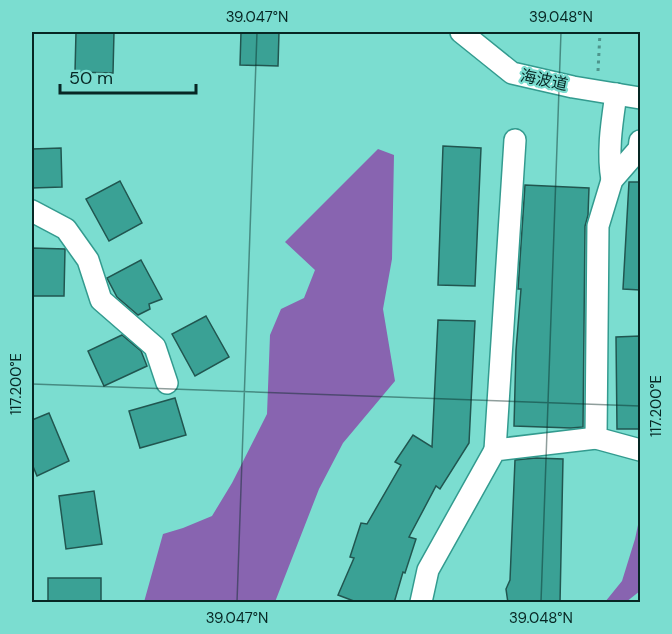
<svg xmlns="http://www.w3.org/2000/svg" width="672" height="634" font-family="'DM Sans','Noto Sans SC',sans-serif">
  <style>
    .water { fill: #8864b0 }
    .building { fill: #3aa195; stroke: #215650; stroke-width: 1.5 }
    .lines { fill: none; stroke-linecap: round; stroke-linejoin: round }
    .minor-casing { stroke: #339b8f; stroke-width: 24 }
    .path { stroke: #4d958c; stroke-width: 3; stroke-dasharray: 3 4.5; stroke-linecap: butt }
    .minor { stroke: #fff; stroke-width: 21 }
    .ticks { fill: none; stroke: #072724; stroke-width: 1.5; stroke-opacity: 0.45 }
    .labels { text-anchor: middle; dominant-baseline: central; stroke-width: 4.5; stroke-linejoin: round; paint-order: stroke }
    .street-label { font-size: 16px; fill: #072724; stroke: #7bddd0 }
    .neatline { fill: none; stroke: #072724; stroke-width: 2 }
    .ticks-label { font-size: 15px; text-anchor: middle; fill: #072724 }
  </style>
  <rect width="100%" height="100%" fill="#7bddd0"/>
  <g class="water">
    <polygon points="378,149 394,155 392,259 383,309 395,381 343,443 319,489 275,602 144,602 163,534 183,528 212,516 232,483 267,414 270,335 281,309 304,298 315,270 285,242"/>
    <polygon points="638,525 640,525 640,591 626,602 605,602 622,581 635,539"/>
  </g>
  <g class="building">
    <polygon points="76,32 114,32 113,73 75,72"/>
    <polygon points="241,32 279,32 278,66 240,65"/>
    <polygon points="443,146 481,148 475,286 438,285"/>
    <polygon points="61,148 62,187 32,188 32,149"/>
    <polygon points="120,181 142,223 109,241 86,199"/>
    <polygon points="629,182 640,182 640,290 623,289"/>
    <polygon points="525,185 589,188 588,215 585,226 583,427 571,428 514,426 516,350 521,289 518,289"/>
    <polygon points="32,248 65,249 64,296 32,296"/>
    <polygon points="141,260 162,299 149,304 150,309 138,315 117,297 107,278"/>
    <polygon points="206,316 229,357 195,376 172,334"/>
    <polygon points="438,320 475,321 469,443 440,489 436,486 409,537 416,539 405,573 403,572 394,603 359,603 338,595 354,558 350,557 361,523 367,524 401,465 395,462 413,435 432,447"/>
    <polygon points="122,335 141,351 147,366 104,386 88,351"/>
    <polygon points="640,336 640,429 617,429 616,337"/>
    <polygon points="175,398 186,435 140,448 129,411"/>
    <polygon points="49,413 69,461 37,476 32,464 32,420"/>
    <polygon points="536,458 563,459 560,603 508,603 506,589 510,580 515,460"/>
    <polygon points="94,491 102,544 66,549 59,496"/>
    <rect x="48" y="578" width="53" height="25"/>
  </g>
  <g class="lines">
    <g class="minor-casing">
      <g id="minor">
        <polyline points="461,32 512,73 573,87 640,98"/>
        <polyline points="640,141 639,149 612,180 598,226 596,438 640,450"/>
        <path d="M612 180C607 151 612 122 616 94"/>
        <polyline points="32,211 66,229 88,260 101,300 155,347 167,383"/>
        <polyline points="495,450 515,140"/>
        <polyline points="421,602 428,570 495,450 596,438"/>
      </g>
    </g>
    <polyline class="path" points="598,71 600,32"/>
    <use href="#minor" class="minor"/>
  </g>
  <path class="ticks" d="M32 384 640 406M237 602 257 32M541 602 561 32"/>
  <g class="labels">
    <g class="street-label">
      <text transform="translate(544 80) rotate(12)">海波道</text>
    </g>
  </g>
  <rect width="672" height="634" fill="none" stroke="#7bddd0" stroke-width="66"/>
  <path d="M60 84v9h136v-9" fill="none" stroke="#072724" stroke-width="3"/>
  <text x="69" y="84" font-size="18" fill="#072724" stroke="#7bddd0" stroke-width="4.5" paint-order="stroke">50 m</text>
  <rect x="33" y="33" width="606" height="568" class="neatline"/>
  <g class="ticks-label">
    <text x="257" y="22">39.047°N</text>
    <text x="561" y="22">39.048°N</text>
    <text transform="translate(16 384) rotate(-90)" y="5">117.200°E</text>
    <text transform="translate(656 406) rotate(-90)" y="5">117.200°E</text>
    <text x="237" y="623">39.047°N</text>
    <text x="541" y="623">39.048°N</text>
  </g>
</svg>
